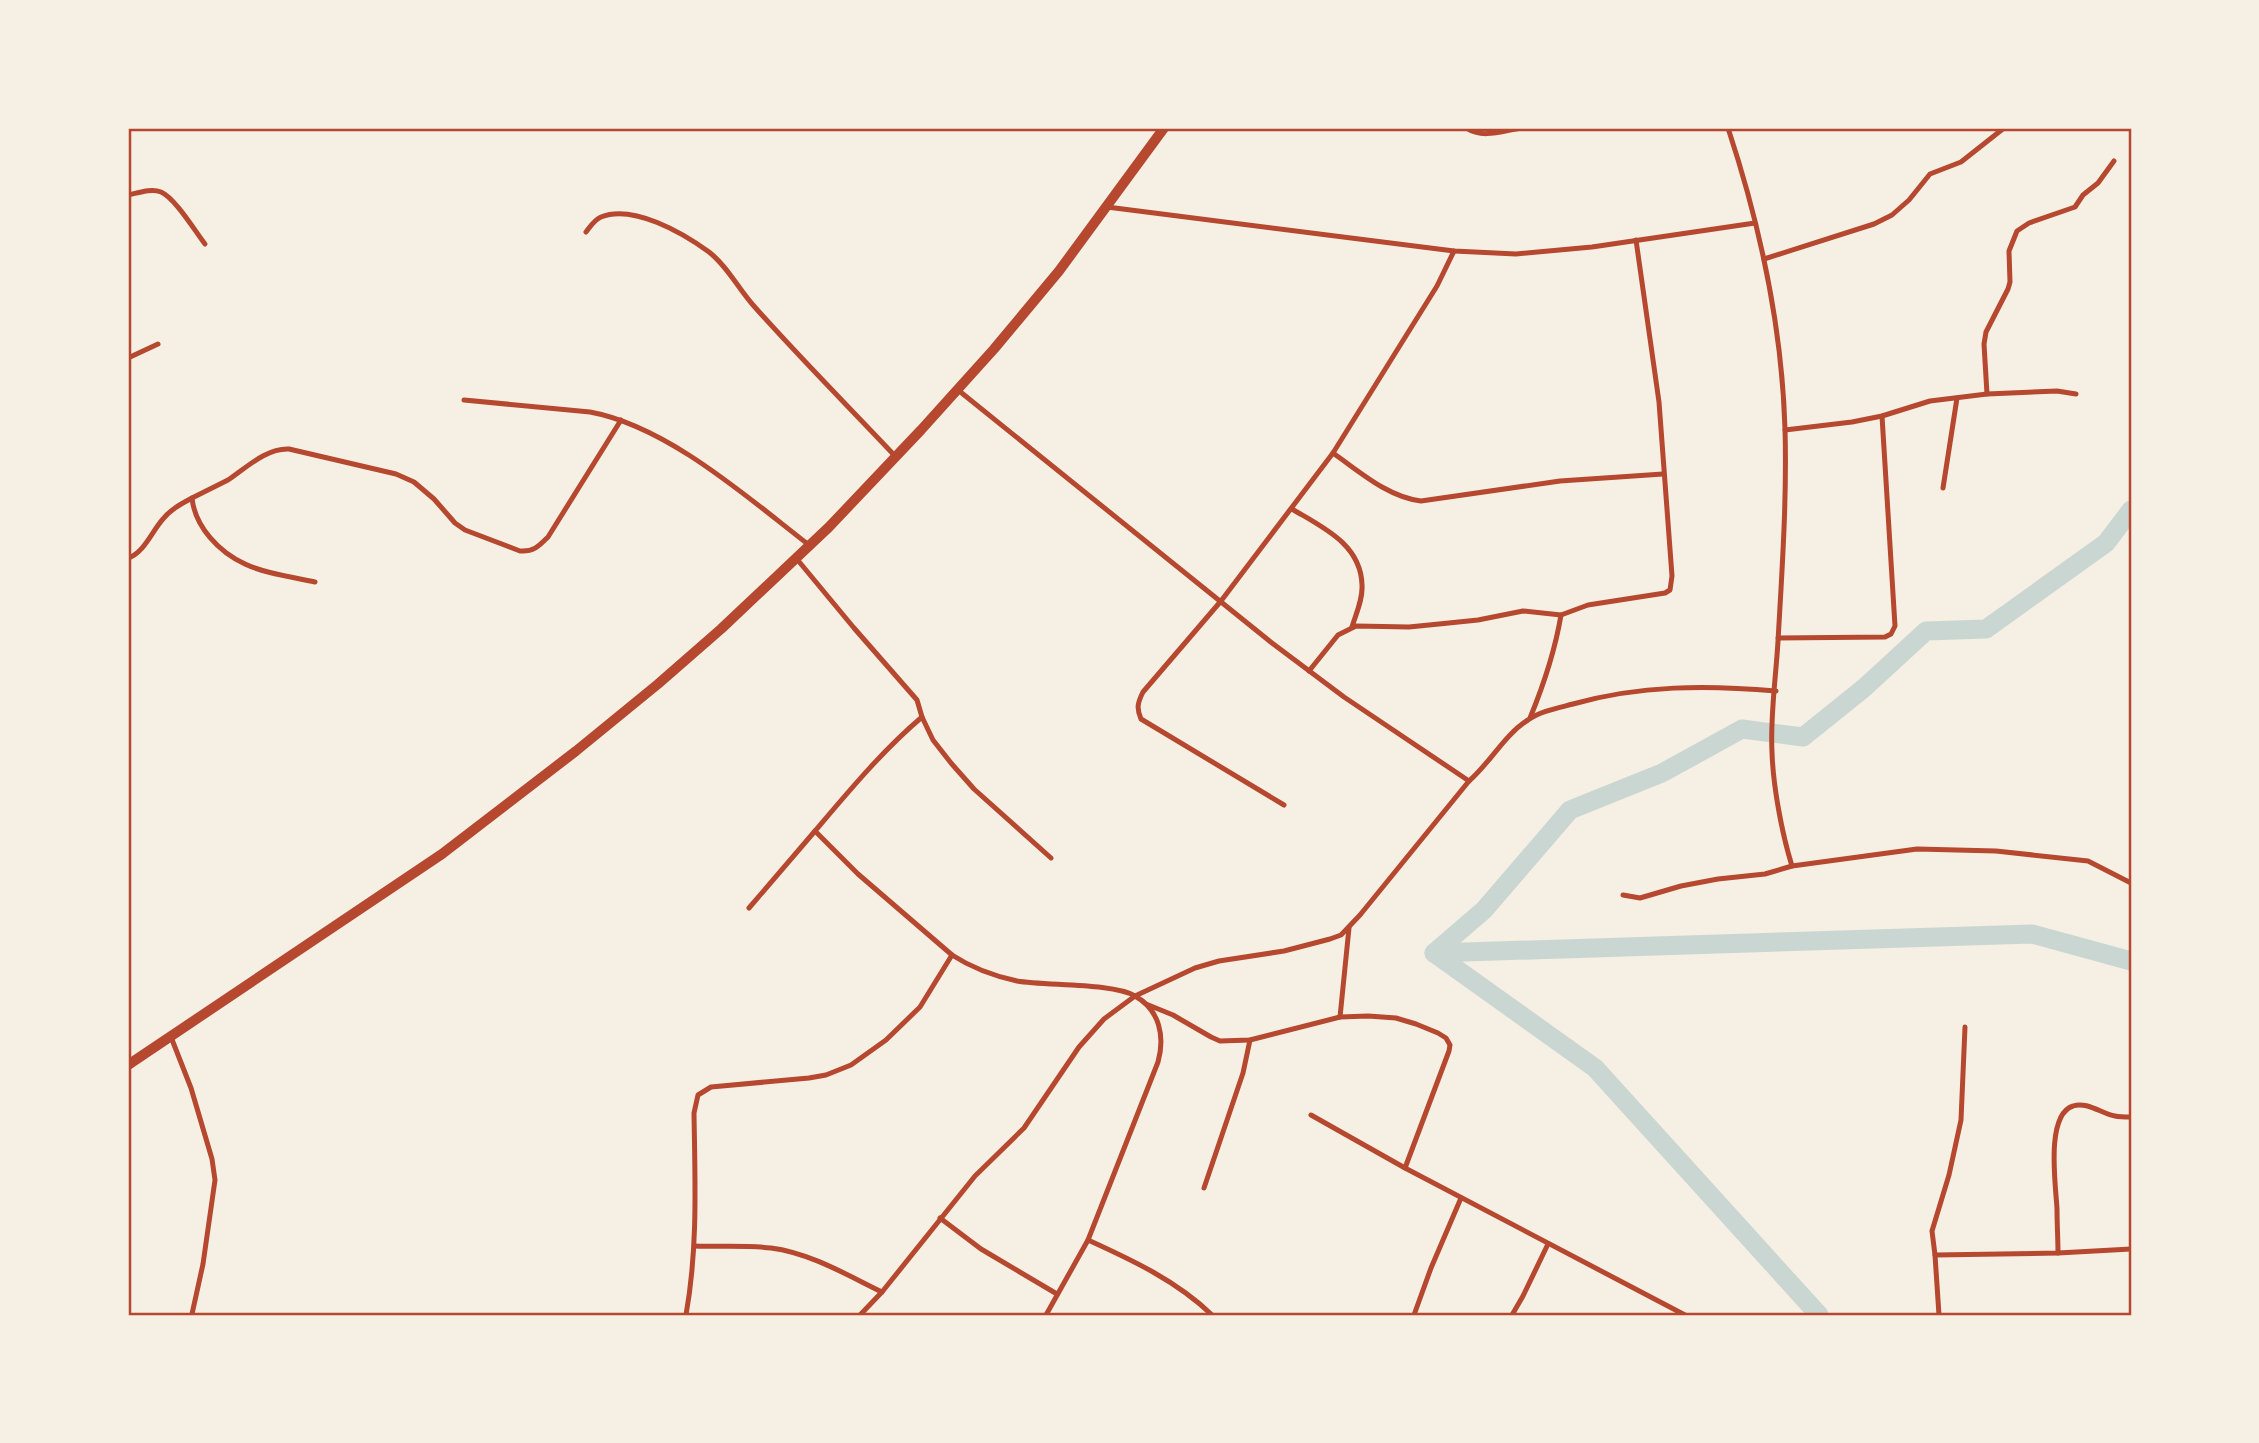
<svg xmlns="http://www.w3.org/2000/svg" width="2259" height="1443" font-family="'Noto Sans',sans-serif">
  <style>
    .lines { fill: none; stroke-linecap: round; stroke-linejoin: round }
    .river { stroke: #c9d6d2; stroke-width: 19 }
    .minor { stroke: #b5482f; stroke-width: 5 }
    .trunk { stroke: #b5482f; stroke-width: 10 }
    .neatline { fill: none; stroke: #b5482f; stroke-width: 2.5 }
  </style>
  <rect width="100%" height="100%" fill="#f6efe4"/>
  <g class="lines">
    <g class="river">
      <polyline points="1434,953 2032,934 2131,961"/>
      <polyline points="1819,1315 1595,1068 1434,953 1484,910 1570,810 1662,773 1742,729 1803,737 1864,688 1926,631 1986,629 2106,543 2131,510"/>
    </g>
    <g class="minor">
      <path d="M1466 128C1483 139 1502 131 1521 128"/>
      <path d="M1728 128C1760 225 1782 326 1785 429 1787 499 1782 571 1778 641 1776 677 1770 716 1772 752 1773 786 1782 834 1792 866"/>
      <path d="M128 195C138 193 151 188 161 192 175 198 195 231 205 244"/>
      <polyline points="1107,207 1454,251 1516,254 1592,247 1755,223"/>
      <path d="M586 232C590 227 594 220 601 217 633 204 683 233 709 252 727 266 738 288 753 305 799 357 848 406 896 457"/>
      <polyline points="1764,259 1874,224 1892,215 1909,200 1930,174 1961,162 2004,128"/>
      <polyline points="128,358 158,344"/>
      <polyline points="958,390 1272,643 1344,697 1469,781"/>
      <polyline points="1987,394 1984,344 1986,332 2008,289 2010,282 2009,251 2017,231 2029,223 2075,207 2083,195 2098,183 2114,161"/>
      <path d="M464 400 590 412C667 426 747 497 809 545"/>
      <polyline points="1785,430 1852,422 1882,416 1930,401 1987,394 2057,391 2076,394"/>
      <path d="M1333 453C1360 472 1388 497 1421 501L1560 481 1663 474"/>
      <polyline points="1943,488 1957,398"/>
      <path d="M1292 509C1322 527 1361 544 1362 585 1363 599 1356 614 1352 627"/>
      <path d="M128 558C144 553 152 531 163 519 171 509 181 504 192 498"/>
      <polyline points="796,558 854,628 917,700 922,717 933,740 951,763 974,789 1051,858"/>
      <path d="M315 582C293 577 266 574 245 564 219 552 195 527 192 498 204 492 216 486 228 480 246 468 266 448 289 449L396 474 414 482 434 499 455 523 465 530 520 551C534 552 539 546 548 537L621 420"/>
      <polyline points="1778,638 1885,637 1891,634 1895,626 1882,416"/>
      <polyline points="1309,671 1338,635 1356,626 1409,627 1439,624 1478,620 1523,611 1561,615 1588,605 1665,593 1670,590 1672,576 1659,402 1636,240"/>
      <path d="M922 717C882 751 849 791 815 831L858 874 952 955C972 968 994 976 1017 981 1046 986 1113 983 1135 996 1160 1010 1165 1037 1158 1062L1088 1240 1046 1315"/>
      <path d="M1530 718C1544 684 1555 651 1561 615"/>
      <path d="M1284 805 1141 719C1136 708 1138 702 1143 692L1221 601 1333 453 1437 286 1454 251"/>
      <polyline points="1623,895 1640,898 1681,886 1718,879 1765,874 1792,866 1917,849 1996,851 2088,861 2131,883"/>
      <polyline points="749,908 815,831"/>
      <polyline points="1146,1004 1173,1015 1211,1037 1220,1041 1250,1040 1340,1017 1368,1016 1396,1018 1416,1024 1438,1033 1446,1038 1450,1045 1449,1051 1405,1168"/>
      <polyline points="1340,1017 1349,928"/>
      <polyline points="1965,1027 1961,1120 1949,1175 1932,1231 1935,1255 2058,1253 2131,1249"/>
      <polyline points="171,1037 191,1088 212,1159 215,1180 203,1264 192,1314"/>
      <polyline points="1311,1115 1405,1168 1685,1315"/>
      <polyline points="1204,1188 1243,1073 1250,1040"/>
      <polyline points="940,1218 981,1249 1057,1294"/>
      <path d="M1088 1240C1132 1260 1177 1281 1212 1315"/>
      <path d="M695 1246C720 1247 747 1245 771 1248 810 1253 847 1275 882 1292"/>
      <path d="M2058 1253C2058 1239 2057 1224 2057 1209 2056 1187 2045 1115 2073 1106 2087 1101 2102 1114 2115 1116 2120 1117 2126 1117 2131 1117"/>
      <polyline points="1935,1255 1939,1315"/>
      <path d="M686 1315C698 1248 695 1181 694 1113L698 1095 711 1087 809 1078 826 1075 851 1065 886 1040 920 1007 952 955"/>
      <path d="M860 1315 882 1292 975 1176 1024 1128 1079 1047 1104 1019 1135 996 1195 968 1219 961 1284 951 1330 939 1341 935 1360 915 1469 781C1490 763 1505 734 1528 720 1541 711 1558 708 1573 704 1640 685 1707 685 1776 691"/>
      <polyline points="1414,1315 1431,1268 1461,1198"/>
      <polyline points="1512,1315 1523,1296 1548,1244"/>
    </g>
    <polyline class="trunk" points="128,1065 442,854 576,751 658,684 721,629 829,527 921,430 994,349 1059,271 1164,128"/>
  </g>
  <rect width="2259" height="1443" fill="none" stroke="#f6efe4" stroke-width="259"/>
  <rect x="130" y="130" width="2000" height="1184" class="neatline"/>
</svg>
